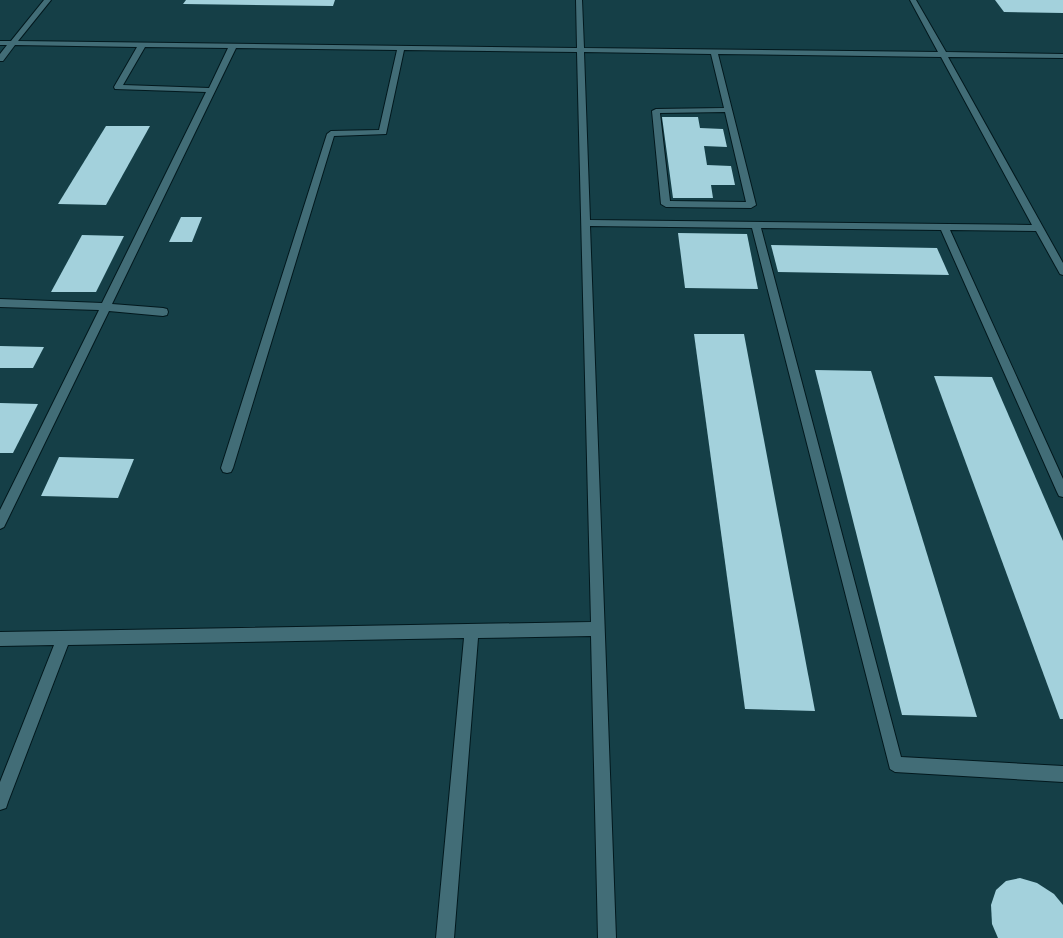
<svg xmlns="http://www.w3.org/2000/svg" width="1063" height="938" font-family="'DM Sans',sans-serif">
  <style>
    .built { fill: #153f47 }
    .building { fill: #a3d1dc }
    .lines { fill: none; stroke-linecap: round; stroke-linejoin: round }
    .lane-casing { stroke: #02181d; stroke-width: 2 }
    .lane { fill: #426d77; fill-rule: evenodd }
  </style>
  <rect width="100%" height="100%" fill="#02323b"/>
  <rect class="built" x="0" y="0" width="1063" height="938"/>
  <g class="building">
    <polygon points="186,0 335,0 333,6 183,4"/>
    <polygon points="995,0 1063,0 1063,13 1004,12"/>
    <polygon points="662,117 698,117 700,128 723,129 727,147 704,146 707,165 731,166 735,185 711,185 713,198 673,198"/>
    <polygon points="106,126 150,126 106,205 58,204"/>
    <polygon points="181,217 202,217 192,242 169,242"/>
    <polygon points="678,233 747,234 758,289 685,288"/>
    <polygon points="82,235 124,236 96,292 51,292"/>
    <polygon points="771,245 937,248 949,275 778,272"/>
    <polygon points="694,334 744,334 815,711 745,709"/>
    <polygon points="0,346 44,347 33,368 0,368"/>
    <polygon points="815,370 871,371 977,717 902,715"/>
    <polygon points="934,376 992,377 1063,541 1063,719 1060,719"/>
    <polygon points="0,403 38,404 13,453 0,453"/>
    <polygon points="59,457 134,459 118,498 41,496"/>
    <polygon points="1020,878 1037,883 1054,894 1063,905 1063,938 998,938 992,924 991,905 996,890 1006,881"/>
  </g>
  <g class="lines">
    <g class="lane-casing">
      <path id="lane" d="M44 0H51L18 41 577 48 576 0H582L584 48 938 52 910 0H916L946 52 1063 54V58L948 57 1063 263V275L1060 274 1036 231 950 230 1063 479V497L1059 496 1057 492 941 230 761 228 901 757 1063 766V782L895 772 890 769 752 228 590 226 616 938H598L591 636 478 638 454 938H436L464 638 68 645 8 802 6 808 0 810V782L54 645 0 646V632L591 622 577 52 404 50 386 134 334 136 233 468 231 472 227 473 223 472 221 468 327 134 331 131 379 130 397 50 236 48 112 304 163 308 167 309 168 312 167 315 163 316 109 311 4 527 0 529V510L99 310 0 307V299L102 303 206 92 115 89 114 87 137 47 15 45 3 61H0V54L7 45H0V41H11ZM145 47 228 48 209 88 123 85ZM584 52 711 54 724 108 656 109 652 111 661 204 666 207 751 208 756 205 718 54 941 57 1032 225 590 220ZM725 112 746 202 670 201 660 113Z"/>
    </g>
    <use href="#lane" class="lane"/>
  </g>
</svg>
